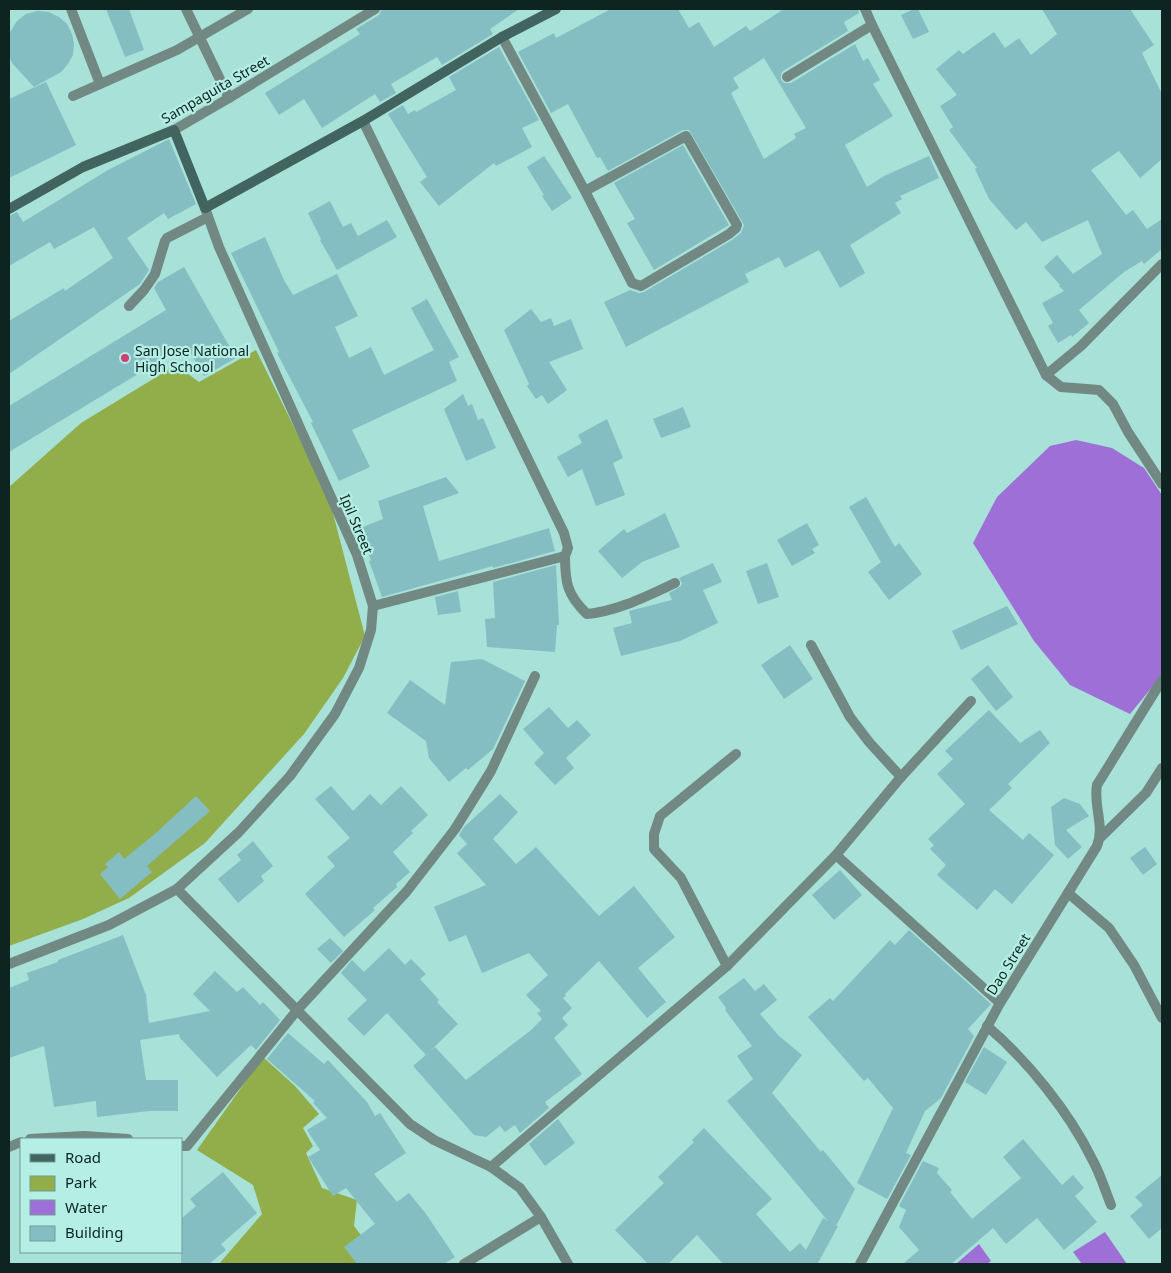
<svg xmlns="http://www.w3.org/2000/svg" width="1171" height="1273" font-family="'Noto Sans',sans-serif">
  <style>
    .green { fill: #92ae4a }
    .water { fill: #9e70d7 }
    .building { fill: #84bec3; fill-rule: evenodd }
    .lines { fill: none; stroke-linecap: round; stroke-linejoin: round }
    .lane { stroke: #718883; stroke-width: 10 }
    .street { stroke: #718883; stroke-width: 10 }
    .secondary { stroke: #41645e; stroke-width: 10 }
    .poi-dot { fill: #cd4172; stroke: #b4eee4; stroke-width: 2 }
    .labels { text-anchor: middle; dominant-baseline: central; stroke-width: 4.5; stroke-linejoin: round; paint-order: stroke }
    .street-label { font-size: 14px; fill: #0d2420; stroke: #b4eee4 }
    .poi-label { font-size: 14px; fill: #0d2420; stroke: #b4eee4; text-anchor: start }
  </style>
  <rect width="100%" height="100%" fill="#a7e1d7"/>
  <g class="green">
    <polygon points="256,350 329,498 365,636 343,678 304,734 205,843 129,898 83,919 9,946 9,487 81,423 176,365 199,382"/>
    <polygon points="263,1057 295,1086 319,1114 303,1128 313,1146 306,1153 322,1188 357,1200 354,1226 383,1264 219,1264 262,1214 253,1185 197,1150"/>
  </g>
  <g class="water">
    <polygon points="1076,440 1112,448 1144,468 1162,495 1162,675 1130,714 1070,685 1034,641 973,543 997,497 1050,446"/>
    <polygon points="1105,1232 1127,1264 1082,1264 1073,1252"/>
    <polygon points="979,1244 991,1261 987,1264 956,1264"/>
  </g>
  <g class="building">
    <polygon points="106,9 129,9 144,50 125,57"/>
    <polygon points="382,9 519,9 490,29 493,34 442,65 437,57 391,84 396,93 380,102 375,94 322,128 304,99 279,115 265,93 360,34 356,29 379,15"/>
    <path d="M611 9H678L689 28 699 22 714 47 746 26 750 31 784 9H858L859 13 844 22 848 31 783 71 781 74V80L784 83H791L855 44 863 61 868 58 880 80 873 84 893 116 845 145 867 187 884 176 929 156 939 178 900 196 902 199 895 203 901 213 850 245 865 273 840 288 819 250 785 268 779 257 745 274 749 282 626 347 604 302 630 290 639 293 644 292 732 240 741 233 744 225 689 130H683L608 171 600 157 597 158 568 104 551 113 518 52 554 33 556 38ZM764 58 806 128 794 134 796 138 764 159 731 93 739 88 733 78Z"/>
    <polygon points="914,9 918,9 929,32 913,39 901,15"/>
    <polygon points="1042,9 1130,9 1154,45 1142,53 1162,94 1162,159 1140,178 1119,151 1091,170 1126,215 1133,210 1147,229 1162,219 1162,249 1144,264 1142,261 1124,272 1079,310 1089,323 1072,337 1071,335 1058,343 1048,326 1053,323 1042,303 1064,291 1059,286 1060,285 1044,267 1057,255 1073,274 1102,254 1088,220 1042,242 1026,222 1016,230 989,199 975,169 977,168 949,130 953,127 940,106 957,95 936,69 959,50 963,54 994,32 1005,48 1019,38 1031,55 1057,34"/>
    <polygon points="37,11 49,12 59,17 67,24 72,34 74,44 73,55 68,64 61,72 34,87 12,63 9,56 9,34 17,21 26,14"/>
    <polygon points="499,47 539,120 522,128 532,147 496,166 494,163 439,206 420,182 427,177 388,114 403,105 408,114 415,110 416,112 456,90 449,77"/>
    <polygon points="46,82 76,145 9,178 9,99"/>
    <polygon points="169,139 196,204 168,219 164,213 127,238 149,270 140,284 9,374 9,321 64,288 65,291 113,258 94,227 54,249 50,242 9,266 9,216 17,212 23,222 108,170"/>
    <polygon points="683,145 729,225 654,270 627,223 635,219 614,183"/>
    <polygon points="544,156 572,198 552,211 542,196 544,195 527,167"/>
    <polygon points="330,201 343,227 351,223 358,236 387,220 397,237 337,270 320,240 321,239 308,213"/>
    <polygon points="265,237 284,280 293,295 337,274 358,316 335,327 349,358 371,347 384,375 434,350 411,308 427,299 459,357 449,362 457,381 352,430 370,467 339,481 311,423 313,422 277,353 279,352 231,253"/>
    <polygon points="184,267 236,358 204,376 186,345 9,452 9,406 166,310 154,288 158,282"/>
    <polygon points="531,309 541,322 551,318 554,326 571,319 583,349 549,362 567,390 548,404 542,395 536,399 527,386 529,384 504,330"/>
    <polygon points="463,394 468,406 472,404 478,420 483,418 496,448 466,461 444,409"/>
    <polygon points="683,407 691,427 661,438 653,419"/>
    <polygon points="607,419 623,458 613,463 625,495 596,506 582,469 568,477 557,457 582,443 578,435"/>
    <polygon points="446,477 459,493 423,506 439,561 549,528 555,551 493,568 493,566 382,597 369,561 371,560 358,529 383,519 378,501"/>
    <polygon points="866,497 895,547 899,543 922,574 889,600 868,572 881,562 849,507"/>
    <polygon points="665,513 680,547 642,562 622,578 598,551 624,529 627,533"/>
    <polygon points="807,523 819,545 812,549 815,553 792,566 777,540"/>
    <polygon points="713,563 722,582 703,590 718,623 680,641 621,656 613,628 632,623 629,611 672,600 669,593 681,586 682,583 679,578"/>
    <polygon points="767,563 779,597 758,604 746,571"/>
    <polygon points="556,565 559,625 557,625 555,652 487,647 485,619 495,618 493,582"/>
    <polygon points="458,591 461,612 438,615 435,597"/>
    <polygon points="1007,606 1018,624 961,650 952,631"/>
    <polygon points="790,645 813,679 784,699 761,665"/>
    <polygon points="482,659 525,681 493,749 468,770 466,768 449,782 429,758 426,741 387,713 410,680 445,705 451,662"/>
    <polygon points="988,665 1013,697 996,711 971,679"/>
    <polygon points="549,707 568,728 577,720 591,735 566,758 574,768 555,785 534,763 544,753 523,729"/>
    <polygon points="989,710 1020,743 1040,730 1050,743 1008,784 1012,788 989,810 1023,840 1029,833 1054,855 1012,904 995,889 977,910 937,875 946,865 930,849 934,845 928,839 965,804 937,774 953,759 945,751"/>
    <polygon points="331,786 353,811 370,794 381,805 401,786 428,815 411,831 413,833 393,852 410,872 396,884 397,887 373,908 375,910 344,937 305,894 335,866 327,857 350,838 315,799"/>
    <polygon points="500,794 518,812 493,839 516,864 536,847 599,916 634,886 675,937 638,968 666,1002 647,1018 599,961 565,994 566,996 563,998 572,1008 562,1018 568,1025 554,1038 582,1074 545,1102 549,1108 520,1133 515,1125 505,1132 500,1126 486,1137 474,1135 413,1066 435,1047 466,1080 530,1031 542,1019 537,1013 541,1011 526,995 548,975 529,953 482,973 466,935 449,942 434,907 486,885 457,853 467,844 459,835 464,827"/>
    <polygon points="196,796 210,811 147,866 152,872 120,899 100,874 108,867 105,864 119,852 124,859 156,833"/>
    <polygon points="1064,798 1080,804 1089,816 1066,830 1082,847 1068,859 1055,845 1051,807"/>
    <polygon points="253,841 273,866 261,876 264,881 238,903 218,879 241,860 237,855"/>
    <polygon points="1145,847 1157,864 1143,875 1130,858"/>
    <polygon points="840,870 862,895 834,920 812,895"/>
    <polygon points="909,930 991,1004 968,1029 974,1036 941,1098 925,1111 906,1153 911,1155 887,1199 857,1183 893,1108 868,1078 864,1081 808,1017 830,998 833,1001 890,940 895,945"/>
    <polygon points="123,935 146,995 149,1023 210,1011 193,994 215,971 237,992 243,987 260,1005 263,1002 280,1020 256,1050 251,1045 217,1077 180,1038 179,1034 140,1040 146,1080 178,1080 178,1111 149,1111 97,1117 96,1101 54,1107 44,1046 9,1058 9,988 29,980 27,973 58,962 58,960"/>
    <polygon points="330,938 343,951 331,963 317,949"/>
    <polygon points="389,948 405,965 411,959 426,974 420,979 439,1000 437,1002 458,1024 426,1055 387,1013 364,1036 347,1019 367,1000 341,973 352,960 364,972"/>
    <polygon points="744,978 755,991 764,984 777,1000 760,1014 779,1036 802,1055 772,1093 821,1152 823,1150 855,1189 836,1226 838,1226 818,1263 819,1264 723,1264 697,1235 668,1264 648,1264 615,1230 664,1183 658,1177 694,1142 692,1140 704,1128 772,1199 756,1214 790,1252 800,1243 806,1250 823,1218 828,1221 727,1101 753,1079 737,1056 752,1046 725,1010 726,1008 718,997"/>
    <polygon points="288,1033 324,1064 328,1060 367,1102 375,1116 380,1113 406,1153 374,1174 397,1202 409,1193 426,1214 455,1257 444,1264 357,1264 344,1247 375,1224 346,1188 333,1196 308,1157 320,1150 307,1130 327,1118 313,1103 315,1101 267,1059"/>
    <polygon points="984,1047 1007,1062 986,1095 965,1082"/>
    <polygon points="558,1119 575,1143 545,1166 529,1144"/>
    <polygon points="1023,1139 1062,1185 1073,1175 1084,1188 1075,1196 1097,1222 1064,1250 1037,1218 1006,1244 993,1228 951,1264 903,1264 919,1250 899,1227 906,1210 899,1206 923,1161 939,1168 937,1173 952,1190 950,1192 972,1219 1021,1178 1003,1157"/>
    <polygon points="223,1172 257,1213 221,1244 226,1250 209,1264 181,1264 181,1219 196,1206 190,1199"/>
    <polygon points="1162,1175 1162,1228 1149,1239 1130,1216 1143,1205 1135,1197"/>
  </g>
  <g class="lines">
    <g class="lane">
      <polyline points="129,306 144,290 155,274 165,241 167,238 208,217"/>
      <path d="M565 556C565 582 567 595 587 614 618 611 647 596 675 583"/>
      <polyline points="811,645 850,717 869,742 901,777"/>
      <polyline points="1101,837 1146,793 1162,768"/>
      <polyline points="1068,893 1109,928 1134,965 1162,1018"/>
      <polyline points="727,966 681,878 654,849 654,834 660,816 736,754"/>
      <path d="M987 1026C1027 1060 1069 1112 1092 1159 1100 1173 1105 1190 1111 1205"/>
      <polyline points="464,1264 541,1217"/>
    </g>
    <g class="street">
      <polyline points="71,9 100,84"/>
      <polyline points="186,9 229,98"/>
      <polyline points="872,25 1046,375 1061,387 1099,390 1113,404 1128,432 1162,484"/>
      <polyline points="502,37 585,191 632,283 641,286 729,234 736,228 737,225 686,136 585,191"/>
      <polyline points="787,77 872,25 865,9"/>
      <polyline points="73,96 177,50 248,9"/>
      <polyline points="363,121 564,533 568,548 565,556 373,606"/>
      <polyline points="174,130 229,98 375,9"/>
      <polyline points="1046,375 1081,346 1162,264"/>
      <polyline points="836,855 901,777 971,701"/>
      <polyline points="177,889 410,1124 434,1140 491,1167 520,1188 541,1217 568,1264"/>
      <polyline points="9,964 109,925 177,889 239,832 290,776 335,714 359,668 371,630 373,606 357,555 219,247 205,208"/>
      <polyline points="30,1139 84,1136 128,1139"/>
      <polyline points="181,1146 187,1146 298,1009 407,891 455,829 491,771 535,676"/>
      <polyline points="9,1147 21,1142"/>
      <polyline points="491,1167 727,966 836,855 1000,1003"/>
      <path d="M860 1264 1000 1003 1097 846C1105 826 1093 805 1097 785L1162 680"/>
    </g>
    <polyline class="secondary" points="9,209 83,167 174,130 205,208 363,121 502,37 556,9"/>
  </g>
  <circle class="poi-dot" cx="125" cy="358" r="5"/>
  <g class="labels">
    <g class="street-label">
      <text transform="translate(215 89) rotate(-30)">Sampaguita Street</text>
      <text transform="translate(357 524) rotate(67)">Ipil Street</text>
      <text transform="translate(1008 964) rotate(-58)">Dao Street</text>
    </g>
    <g class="poi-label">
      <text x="135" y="350">San Jose National<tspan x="135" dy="16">High School</tspan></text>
    </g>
  </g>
  <rect width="1171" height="1273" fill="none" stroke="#0d2420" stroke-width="20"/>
  <rect x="20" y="1138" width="162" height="115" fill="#b4eee4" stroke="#719d96"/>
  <rect x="30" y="1154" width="25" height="8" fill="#41645e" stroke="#719d96"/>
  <text x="65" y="1163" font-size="15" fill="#0d2420">Road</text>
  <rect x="30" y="1176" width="25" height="15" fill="#92ae4a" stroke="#719d96"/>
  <text x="65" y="1188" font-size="15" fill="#0d2420">Park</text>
  <rect x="30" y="1200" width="25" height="15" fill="#9e70d7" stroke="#719d96"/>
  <text x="65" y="1213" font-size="15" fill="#0d2420">Water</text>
  <rect x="30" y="1226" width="25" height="15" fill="#84bec3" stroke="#719d96"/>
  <text x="65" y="1238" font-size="15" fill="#0d2420">Building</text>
</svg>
